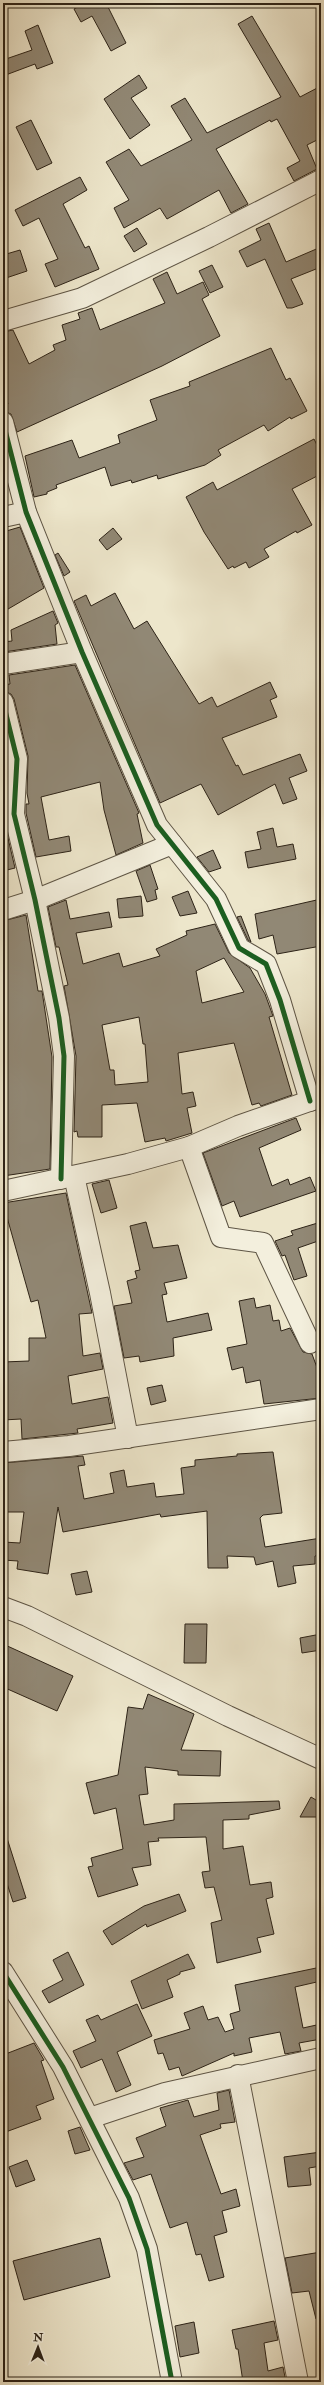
<svg xmlns="http://www.w3.org/2000/svg" width="324" height="2385" font-family="'IM FELL Double Pica',serif">
  <style>
    .building { fill: #918875; stroke: #2d2317; fill-rule: evenodd }
    .lines { fill: none; stroke-linecap: round; stroke-linejoin: round }
    .minor-casing { stroke: #5d5444; stroke-width: 22 }
    .minor { stroke: #f3efdd; stroke-width: 20 }
    .cycleway-casing { stroke: #f3efdd; stroke-width: 8 }
    .cycleway { stroke: #1b5e20; stroke-width: 5 }
  </style>
  <rect width="100%" height="100%" fill="#ede6cb"/>
  <filter id="stains"><feTurbulence type="fractalNoise" baseFrequency=".005" numOctaves="4"/><feColorMatrix values="0 0 0 0 .2 0 0 0 0 .09 0 0 0 0 .02 0 0 0 .5 -.17"/></filter>
  <radialGradient id="worn" r=".72"><stop offset=".6" stop-color="#630" stop-opacity="0"/><stop offset="1" stop-color="#630" stop-opacity=".3"/></radialGradient>
  <g class="building">
    <polygon points="85,3 116,3 108,7 126,43 111,51 92,16 81,22 74,9"/>
    <polygon points="252,16 300,97 321,86 321,138 307,145 317,169 294,181 287,168 300,161 277,119 271,122 270,120 216,149 248,204 231,213 219,190 167,219 160,208 124,228 114,208 129,200 106,162 129,149 141,166 192,140 171,106 185,98 207,133 281,97 238,24"/>
    <polygon points="38,25 53,63 37,69 35,64 3,76 3,60 32,50 25,31"/>
    <polygon points="139,75 147,88 131,98 150,125 130,139 104,99"/>
    <polygon points="31,120 52,163 37,170 16,127"/>
    <polygon points="80,177 87,190 63,204 85,248 89,246 99,269 55,287 45,264 58,259 39,218 23,226 15,210"/>
    <polygon points="269,223 286,262 321,247 321,267 291,279 303,304 292,308 287,308 265,259 247,267 239,251 261,240 256,229"/>
    <polygon points="137,228 147,244 134,252 124,236"/>
    <polygon points="20,250 27,271 3,279 3,255"/>
    <polygon points="212,265 223,287 210,293 199,271"/>
    <polygon points="167,272 177,294 203,282 209,295 202,299 220,336 162,366 17,432 11,414 3,411 3,405 8,404 3,387 3,332 13,330 29,364 55,350 53,345 66,340 62,325 80,319 78,313 92,308 100,330 165,303 153,279"/>
    <polygon points="271,348 286,380 290,378 307,411 291,419 290,417 268,431 264,425 218,450 221,455 205,465 158,479 157,475 132,483 131,480 111,486 105,467 56,485 57,488 47,492 47,494 34,497 25,456 72,440 79,458 120,443 118,435 157,420 150,400 190,386 189,382"/>
    <polygon points="314,439 321,453 321,474 292,489 312,525 297,533 296,531 264,549 269,557 249,568 246,562 234,568 233,566 228,569 204,532 186,497 213,482 217,490"/>
    <polygon points="20,527 44,588 3,612 3,532"/>
    <polygon points="113,528 122,539 107,550 99,540"/>
    <polygon points="58,553 70,572 64,576 55,555"/>
    <polygon points="115,593 134,629 147,621 199,704 212,697 217,707 270,682 277,697 270,700 277,717 222,738 236,766 238,765 243,775 300,754 307,771 289,778 297,799 283,804 275,784 218,815 201,784 160,803 74,601 86,595 91,606"/>
    <polygon points="53,611 58,623 55,625 57,644 4,652 3,642 12,641 11,630"/>
    <polygon points="75,665 139,813 137,814 143,843 116,855 104,810 100,782 41,797 49,840 69,836 71,851 36,857 26,813 26,804 29,804 27,793 28,756 14,699 11,694 3,691 3,685 10,684 9,675"/>
    <polygon points="3,817 15,868 3,871"/>
    <polygon points="273,828 277,847 293,844 296,859 248,868 245,852 261,849 257,832"/>
    <polygon points="213,850 221,868 209,872 197,857"/>
    <polygon points="150,865 158,889 155,890 157,899 147,902 136,871"/>
    <polygon points="188,891 197,913 180,916 172,897"/>
    <polygon points="141,896 143,916 119,918 117,899"/>
    <polygon points="321,899 321,916 317,917 321,934 321,946 277,954 273,935 259,939 255,914"/>
    <path d="M66 900 70 919 109 912 112 927 76 933 83 964 119 953 123 967 160 956 156 949 187 935 186 931 215 924 229 953 250 968 265 994 273 1016 269 1017 292 1095 261 1106 259 1103 252 1105 234 1043 178 1053 182 1094 193 1092 196 1106 187 1108 192 1133 166 1141 165 1138 145 1142 137 1103 102 1105V1137H78L77 1131 74 1132 76 1056 64 986 68 985 59 947H56L48 907ZM224 958 244 992 202 1003 196 971ZM139 1017 143 1044H145L148 1082 115 1085 114 1070H110L102 1025Z"/>
    <polygon points="26,915 38,991 42,991 52,1057 50,1169 3,1176 3,921"/>
    <polygon points="241,916 251,942 248,940 237,917"/>
    <polygon points="296,1118 301,1130 259,1148 272,1186 288,1179 290,1185 310,1177 316,1191 240,1217 234,1201 222,1206 203,1153"/>
    <polygon points="109,1180 117,1208 101,1213 92,1184"/>
    <polygon points="66,1193 92,1313 79,1314 83,1356 100,1353 103,1369 68,1376 72,1404 108,1397 113,1423 77,1429 78,1433 22,1439 21,1419 3,1420 3,1362 29,1361 29,1338 46,1338 38,1300 31,1302 3,1203"/>
    <polygon points="146,1222 153,1248 178,1245 187,1278 164,1283 167,1294 162,1295 167,1322 208,1313 212,1330 173,1338 174,1356 140,1362 139,1356 124,1358 114,1306 132,1303 127,1281 137,1278 135,1271 140,1270 130,1226"/>
    <polygon points="321,1222 321,1240 298,1248 307,1276 294,1280 285,1255 282,1256 275,1241 293,1235 291,1231"/>
    <polygon points="254,1298 256,1308 270,1305 273,1321 279,1320 281,1331 290,1328 303,1352 312,1354 319,1373 321,1398 264,1404 260,1380 246,1383 243,1367 232,1370 227,1348 247,1344 239,1301"/>
    <polygon points="162,1385 166,1401 151,1405 147,1388"/>
    <polygon points="273,1452 282,1513 263,1515 260,1518 265,1547 321,1538 321,1555 315,1556 315,1564 293,1566 296,1583 278,1587 273,1561 256,1565 254,1557 227,1556 228,1568 208,1568 207,1511 161,1517 160,1514 63,1532 58,1507 48,1574 17,1569 18,1561 3,1560 3,1542 20,1543 24,1512 3,1512 3,1463 83,1456 85,1465 78,1466 84,1499 114,1493 110,1473 124,1470 127,1487 154,1483 156,1497 184,1494 181,1468 195,1466 195,1460 237,1456 237,1454"/>
    <polygon points="87,1571 92,1592 76,1595 71,1574"/>
    <polygon points="185,1624 207,1624 206,1663 184,1663"/>
    <polygon points="321,1634 321,1650 302,1653 300,1638"/>
    <polygon points="3,1644 73,1676 57,1711 3,1687"/>
    <polygon points="148,1694 194,1714 181,1750 221,1751 220,1776 178,1775 178,1771 145,1767 148,1794 139,1795 144,1825 174,1820 174,1804 279,1801 280,1809 249,1815 249,1819 223,1820 223,1849 243,1846 250,1885 271,1882 273,1897 266,1899 274,1934 257,1938 261,1952 217,1963 211,1923 222,1920 214,1887 205,1888 202,1872 210,1871 206,1837 158,1838 159,1841 148,1842 151,1865 132,1868 138,1885 98,1897 88,1867 93,1866 91,1858 123,1849 116,1808 94,1814 86,1783 118,1775 128,1707 143,1709"/>
    <polygon points="311,1797 321,1803 321,1817 300,1817"/>
    <polygon points="3,1835 6,1835 26,1898 13,1902 3,1871"/>
    <polygon points="179,1894 186,1911 147,1927 146,1924 112,1945 103,1931 144,1906"/>
    <polygon points="68,1952 84,1985 49,2003 42,1991 63,1980 53,1960"/>
    <polygon points="188,1954 195,1968 180,1972 180,1974 167,1980 173,1997 142,2009 131,1981"/>
    <polygon points="321,1967 321,1981 295,1987 303,2028 321,2024 321,2039 299,2043 301,2051 285,2054 280,2032 249,2038 252,2052 234,2056 234,2053 182,2076 179,2067 169,2070 163,2053 158,2054 154,2040 190,2029 184,2013 203,2006 208,2020 218,2017 225,2032 234,2029 230,2014 240,2011 235,1985"/>
    <polygon points="137,2004 152,2036 117,2052 131,2085 116,2092 102,2059 81,2068 73,2051 96,2041 86,2020 98,2015 101,2020"/>
    <polygon points="34,2043 44,2060 41,2061 54,2099 36,2106 41,2119 3,2133 3,2101 7,2100 3,2082 3,2055"/>
    <polygon points="229,2090 235,2122 220,2124 221,2128 200,2135 221,2194 236,2189 240,2206 222,2211 227,2232 214,2236 224,2277 209,2281 201,2254 196,2255 187,2222 170,2228 151,2174 133,2180 124,2163 144,2157 136,2138 166,2126 160,2108 188,2100 194,2117 219,2110 217,2093"/>
    <polygon points="80,2127 90,2150 75,2154 68,2131"/>
    <polygon points="321,2152 321,2166 309,2168 311,2185 288,2187 284,2157"/>
    <polygon points="27,2160 35,2180 16,2187 9,2167"/>
    <polygon points="100,2238 110,2277 24,2300 13,2261"/>
    <polygon points="321,2252 321,2318 316,2319 309,2291 292,2293 285,2258"/>
    <polygon points="274,2321 278,2340 264,2343 268,2371 283,2367 286,2382 243,2382 238,2349 236,2349 232,2330"/>
    <polygon points="194,2322 199,2353 180,2357 175,2326"/>
  </g>
  <g class="lines">
    <g class="minor-casing">
      <g id="minor">
        <polyline points="3,321 82,298 209,237 321,180"/>
        <polyline points="3,422 26,512 82,652 157,825 216,899 239,948 266,964 280,1000 310,1101"/>
        <polyline points="3,517 26,512"/>
        <polyline points="3,664 82,652"/>
        <polyline points="3,702 17,759 14,814 35,900 59,1018 64,1056 61,1179"/>
        <polyline points="3,910 35,900 172,844"/>
        <polyline points="189,1147 221,1237 263,1243 310,1343"/>
        <polyline points="74,1176 100,1293 128,1438"/>
        <polyline points="3,1191 128,1164 189,1147 238,1126 321,1097"/>
        <polyline points="3,1452 69,1446 321,1409"/>
        <polyline points="3,1607 27,1616 228,1716 321,1759"/>
        <polyline points="3,1972 63,2067 129,2198 147,2249 172,2382"/>
        <polyline points="238,2075 298,2382"/>
        <polyline points="90,2118 165,2093 321,2058"/>
      </g>
    </g>
    <use href="#minor" class="minor"/>
    <g class="cycleway-casing">
      <g id="cycleway">
        <polyline points="3,422 26,512 82,652 157,825 216,899 239,948 266,964 280,1000 310,1101"/>
        <polyline points="3,702 17,759 14,814 35,900 59,1018 64,1056 61,1179"/>
        <polyline points="3,1972 63,2067 129,2198 147,2249 172,2382"/>
      </g>
    </g>
    <use href="#cycleway" class="cycleway"/>
  </g>
  <rect width="324" height="2385" fill="none" stroke="#ede6cb" stroke-width="16"/>
  <rect x="4" y="4" width="316" height="2377" fill="none" stroke="#2d2317" stroke-width="2"/>
  <rect x="8" y="8" width="308" height="2369" fill="none" stroke="#2d2317"/>
  <g transform="translate(38 2347) rotate(1)" stroke="#f3efdd" stroke-width="3" paint-order="stroke">
  <path d="M0-3L7 15L0 10L-7 15Z" fill="#2d2317"/>
  <text y="-6" font-size="11" font-weight="bold" text-anchor="middle" fill="#2d2317">N</text>
  </g>
  <rect width="100%" height="100%" filter="url(#stains)"/>
  <rect width="100%" height="100%" fill="url(#worn)"/>
</svg>
